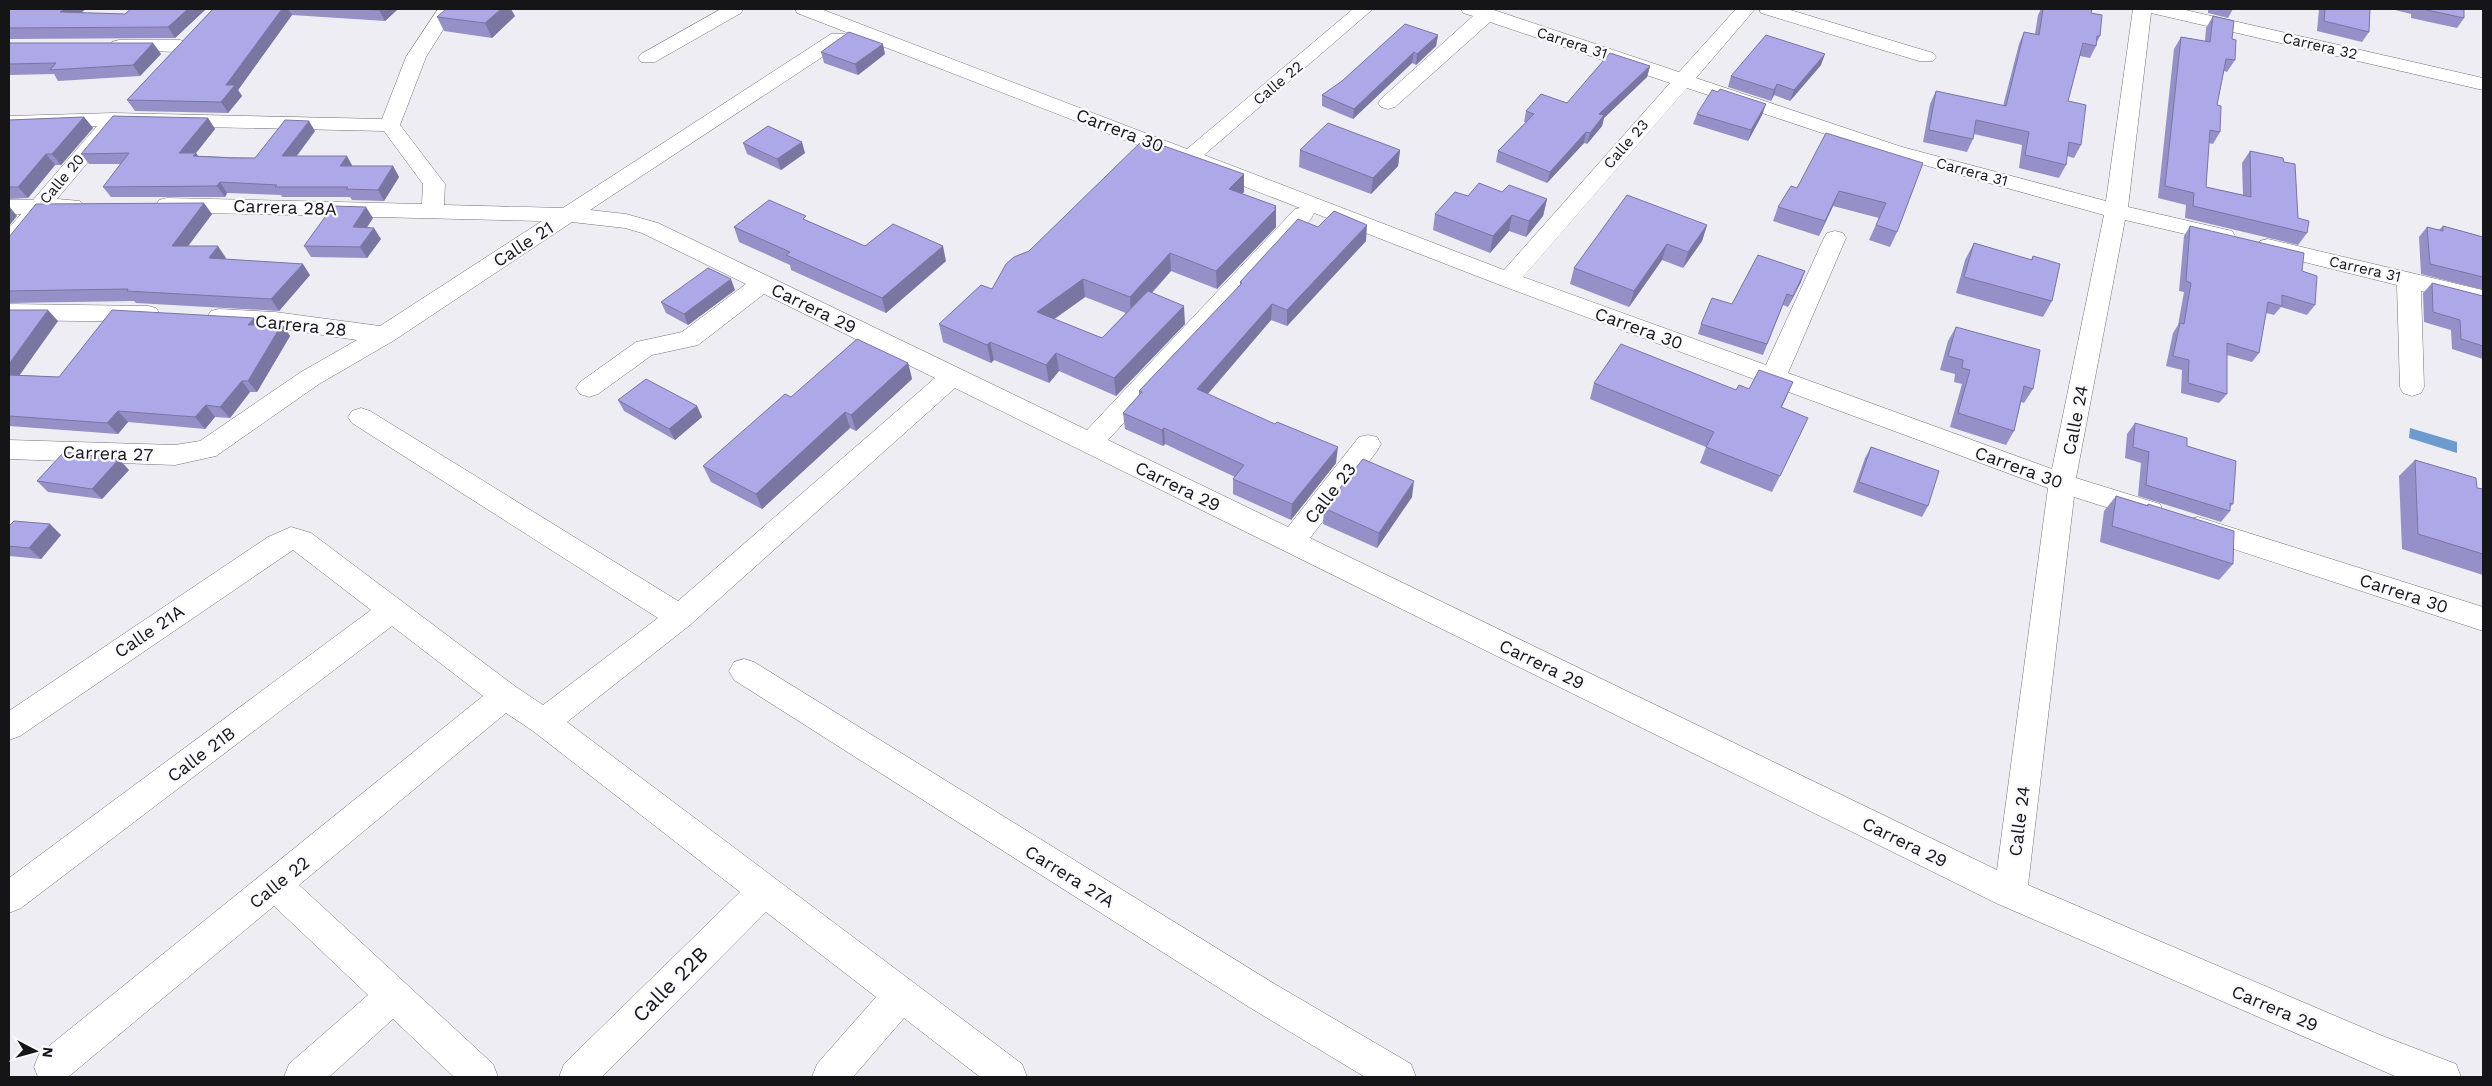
<svg xmlns="http://www.w3.org/2000/svg" width="2492" height="1086" font-family="'Work Sans',sans-serif">
  <style>
    .water { fill: #6c9ccf }
    .lines { fill: none; stroke-linecap: round; stroke-linejoin: round }
    .minor-casing { stroke: #74747a; stroke-width: 1 }
    .minor { fill: #fff; fill-rule: evenodd }
    .wall { fill: #9590c8; fill-rule: evenodd }
    .shaded-wall { fill: #7976a2 }
    .building { fill: #ada8e8; stroke: #7976a2 }
    .labels { text-anchor: middle; dominant-baseline: central; stroke-width: 4.5; stroke-linejoin: round; paint-order: stroke }
    .far-street-label { font-size: 15px; fill: #151517; stroke: #fafaff }
    .street-label { font-size: 18px; fill: #151517; stroke: #fafaff }
    .near-street-label { font-size: 21px; fill: #151517; stroke: #fafaff }
  </style>
  <rect width="100%" height="100%" fill="#ededf3"/>
  <polygon class="water" points="2410,428 2457,442 2457,453 2409,438"/>
  <g class="lines">
    <g class="minor-casing">
      <g id="minor">
        <path d="M438 9H456L426 57 400 125 445 184 444 205 563 208 831 34H845L848 38 845 42 590 210 626 214 658 223 1087 430 1295 209 1300 208 797 13 795 9H821L1187 149 1353 9H1373L1204 155 1504 270 1670 83 1490 22 1395 107 1388 109 1381 107 1378 103 1381 99 1473 16 1463 13 1461 9 1494 10 1679 72 1736 9H1755L1696 78 1902 147 2106 201 2133 9H2181L2483 78V90L2151 13 2128 207 2232 231 2235 236 2232 241 2224 243 2125 220 2076 478 2160 504 2163 511 2160 518 2150 521 2074 497 2028 885 2380 1035 2456 1064 2461 1077H2397L1998 904 955 388 690 625 567 722 1022 1064 1027 1077H980L904 1018 853 1077H812L817 1064 876 997 766 912 602 1077H559L564 1064 740 892 533 731 506 713 299 885 493 1064 498 1077H454L393 1019 329 1077H284L289 1064 368 995 274 906 68 1077H38L34 1067 39 1054 483 696 392 626 21 908 9 913V878L371 610 293 550 20 736 9 740V711L268 537 291 527 311 533 516 687 543 705 658 618 352 423 348 417 352 411 361 408 370 411 678 601 935 378 764 294 698 345 652 355 598 394 589 397 580 394 576 388 580 382 636 342 682 332 746 284 642 233 625 228 572 222 393 341 319 384 216 456 175 465 9 459V440L175 445 200 441 301 372 357 340 275 328 219 325 211 323 207 317 211 311 219 309 275 312 380 326 542 221 167 212 159 210 156 205 159 200 167 198 422 204 423 184 384 131 116 125 114 131 57 199 80 201 83 206 80 211 45 213 17 247 9 249V228L21 214H9V200H33L97 126 9 128V116L113 113 382 119 406 57ZM1687 88 1888 155 2104 215 2052 469 1788 373 1846 238 1843 233 1835 231 1827 233 1824 238 1766 365 1523 277ZM1314 213 1500 285 2048 488 1997 870 1310 538 1377 451 1381 444 1377 437 1368 435 1359 437 1288 527 1108 440 1311 219Z"/>
        <polygon points="721,9 743,9 741,13 655,62 641,62 638,58 641,54"/>
        <polygon points="1759,9 1787,9 1933,53 1936,57 1933,61 1919,61 1761,13"/>
        <polygon points="119,40 180,40 187,42 190,46 187,50 180,52 112,50 109,46 112,42"/>
        <polygon points="2268,239 2483,290 2483,306 2421,291 2424,387 2421,393 2412,396 2403,393 2400,387 2397,285 2260,251 2257,246 2260,241"/>
        <polygon points="9,304 148,306 156,308 160,314 156,320 148,322 9,320"/>
        <polygon points="2198,517 2483,607 2483,631 2188,534 2184,527 2188,520"/>
        <polygon points="744,659 754,662 1273,983 1411,1064 1416,1077 1365,1077 1249,1007 734,680 729,671 734,662"/>
      </g>
    </g>
    <use href="#minor" class="minor"/>
  </g>
  <g class="wall">
    <polygon points="9,9 81,13 125,14 131,9 206,9 175,38 9,39"/>
    <polygon points="213,9 398,9 385,21 292,15 238,90 242,96 228,113 135,111 127,100"/>
    <polygon points="2041,9 2092,9 2091,13 2100,36 2097,42 2096,46 2090,58 2080,56 2068,101 2081,145 2074,158 2067,156 2066,165 2059,178 2019,168 2022,145 1974,134 1973,139 1967,152 1923,142 1930,104 1936,91 2003,106 2019,44 2024,32 2035,34 2038,15"/>
    <polygon points="2208,9 2233,9 2228,18 2208,13"/>
    <polygon points="2319,9 2370,9 2369,32 2362,42 2317,31"/>
    <polygon points="2391,9 2464,9 2464,18 2457,28 2411,18 2411,14"/>
    <polygon points="515,16 492,38 444,31 437,17"/>
    <polygon points="2213,16 2232,39 2235,60 2227,72 2224,71 2217,105 2220,132 2213,144 2209,143 2206,187 2243,195 2242,163 2250,151 2298,218 2307,233 2298,245 2185,218 2186,205 2158,198 2174,49 2181,37 2205,41 2206,28"/>
    <polygon points="1438,35 1436,46 1416,65 1412,63 1353,119 1322,106 1322,95"/>
    <polygon points="9,43 153,43 161,54 140,76 58,81 54,74 9,75"/>
    <polygon points="821,52 885,54 858,75 824,63"/>
    <polygon points="1821,65 1790,101 1774,95 1771,101 1728,87 1731,76"/>
    <polygon points="1650,66 1647,77 1604,118 1602,126 1587,144 1584,143 1547,183 1496,162 1498,151 1526,122 1524,122 1526,111 1567,103"/>
    <polygon points="1766,104 1762,115 1748,141 1693,124 1697,114"/>
    <polygon points="84,117 93,128 61,165 55,165 28,198 9,199 9,120"/>
    <polygon points="208,118 215,129 196,153 198,156 255,158 315,131 297,156 352,166 393,166 399,177 384,201 352,200 350,197 282,197 281,195 227,193 225,197 111,197 103,187 120,164 89,164 81,154"/>
    <polygon points="743,143 805,153 781,170 747,154"/>
    <polygon points="1300,150 1400,150 1398,166 1371,194 1299,167"/>
    <polygon points="1923,163 1897,232 1890,247 1869,240 1879,218 1833,206 1819,236 1773,221 1778,207 1797,188"/>
    <path d="M1244 174V192L1242 194 1276 206V227L1217 289 1171 271 1152 293 1185 324 1116 396 1059 371 1049 383 994 360 991 363 943 342 939 324 992 289ZM1085 297 1126 313 1102 338 1054 319Z"/>
    <polygon points="1502,192 1547,199 1543,216 1526,237 1509,231 1490,253 1433,230 1435,214 1468,196"/>
    <polygon points="212,214 188,246 226,258 225,259 310,275 279,311 136,303 134,301 9,303 9,237"/>
    <polygon points="373,218 367,227 381,239 367,258 311,257 304,246"/>
    <polygon points="808,221 865,246 946,261 886,313 791,270 790,265 739,242 734,227"/>
    <polygon points="1707,225 1702,241 1683,268 1662,260 1629,307 1570,284 1574,268"/>
    <polygon points="2190,226 2302,271 2315,305 2307,315 2281,307 2274,315 2266,313 2259,353 2252,362 2227,355 2227,394 2219,403 2181,393 2182,370 2166,366 2173,333 2178,325 2184,292 2179,291 2184,236"/>
    <polygon points="2443,226 2483,237 2483,290 2421,274 2419,237 2427,227 2439,230"/>
    <polygon points="1366,241 1287,326 1271,320 1208,394 1336,463 1291,520 1233,494 1233,479 1235,477 1165,444 1163,446 1125,429 1123,413 1139,395 1139,391 1240,286 1240,282"/>
    <polygon points="1974,243 2031,260 2033,256 2052,301 2043,317 1956,293 1965,260"/>
    <polygon points="1801,282 1788,307 1783,305 1763,355 1698,334 1701,324 1732,304"/>
    <polygon points="2432,283 2483,296 2483,359 2452,349 2451,330 2424,322 2423,293"/>
    <polygon points="735,290 688,325 666,313 661,302"/>
    <polygon points="9,310 58,321 19,375 59,377 259,325 282,324 290,336 257,392 250,392 230,418 215,417 205,429 128,422 118,434 9,426"/>
    <polygon points="1956,327 2033,389 2024,403 2021,402 2014,431 2006,445 1950,427 1962,384 1954,382 1955,374 1940,370 1948,341"/>
    <polygon points="908,363 912,379 856,431 850,428 762,509 711,482 703,466 791,397"/>
    <polygon points="1594,383 1736,390 1749,389 1786,398 1781,407 1801,433 1772,492 1700,463 1706,447 1590,399"/>
    <polygon points="618,400 697,406 702,417 675,440 624,411"/>
    <polygon points="2135,423 2187,446 2233,504 2230,507 2230,511 2221,522 2138,496 2141,463 2125,458 2127,434"/>
    <polygon points="1871,447 1928,506 1922,517 1853,492 1865,458"/>
    <polygon points="2415,460 2477,488 2483,489 2483,575 2402,549 2399,476"/>
    <polygon points="129,470 102,499 48,492 37,481"/>
    <polygon points="2116,496 2147,505 2148,504 2233,564 2219,580 2100,542 2104,511"/>
    <polygon points="1412,497 1377,548 1323,524 1324,508"/>
    <polygon points="9,526 61,535 41,559 9,556"/>
  </g>
  <g class="shaded-wall">
    <polygon points="64,9 86,9 68,23 60,12"/>
    <polygon points="188,9 206,9 175,38 168,27"/>
    <polygon points="282,9 288,9 292,15 238,90 242,96 228,113 221,102 226,85"/>
    <polygon points="381,9 398,9 385,21 379,10"/>
    <polygon points="501,9 511,9 515,16 492,38 485,23"/>
    <polygon points="1438,35 1436,46 1416,65 1417,54"/>
    <polygon points="153,43 161,54 140,76 133,65"/>
    <polygon points="883,44 885,54 858,75 855,64"/>
    <polygon points="1414,52 1412,63 1353,119 1354,109"/>
    <polygon points="1825,54 1821,65 1790,101 1794,90"/>
    <polygon points="1650,66 1647,77 1604,118 1602,126 1587,144 1590,133 1599,114"/>
    <polygon points="1777,84 1774,95 1771,101 1774,90"/>
    <polygon points="1766,104 1762,115 1748,141 1751,130"/>
    <polygon points="84,117 93,128 61,165 52,154"/>
    <polygon points="208,118 215,129 196,153 203,164 179,153"/>
    <polygon points="309,121 315,131 288,167 282,156"/>
    <polygon points="1586,132 1584,143 1547,183 1550,172"/>
    <polygon points="802,142 805,153 781,170 777,159"/>
    <polygon points="1400,150 1398,166 1371,194 1373,178"/>
    <polygon points="46,154 55,165 28,198 18,187"/>
    <polygon points="347,156 353,167 340,166"/>
    <polygon points="393,166 399,177 384,201 378,190"/>
    <polygon points="1244,174 1244,192 1229,207 1229,189"/>
    <polygon points="220,182 227,193 225,197 217,186"/>
    <polygon points="1839,191 1833,206 1819,236 1825,221"/>
    <polygon points="1547,199 1543,216 1526,237 1529,221"/>
    <polygon points="204,203 212,214 180,257 172,246"/>
    <polygon points="9,206 17,216 9,226"/>
    <polygon points="1276,206 1276,227 1217,289 1216,271"/>
    <polygon points="366,207 373,218 360,238 353,227"/>
    <polygon points="1512,215 1509,231 1490,253 1493,236"/>
    <polygon points="1367,225 1366,241 1287,326 1287,310"/>
    <polygon points="1707,225 1702,241 1683,268 1688,252"/>
    <polygon points="374,228 381,239 367,258 360,247"/>
    <polygon points="1667,244 1662,260 1629,307 1634,291"/>
    <polygon points="218,246 226,258 217,269 209,258"/>
    <polygon points="943,246 946,261 886,313 882,298"/>
    <polygon points="1170,253 1171,271 1131,315 1130,297"/>
    <polygon points="303,264 310,275 279,311 271,299"/>
    <polygon points="1805,271 1801,282 1788,307 1793,296"/>
    <polygon points="731,279 735,290 688,325 684,314"/>
    <polygon points="1083,279 1085,297 1039,330 1037,312"/>
    <polygon points="1272,304 1271,320 1198,405 1197,389"/>
    <polygon points="1184,306 1185,324 1116,396 1114,378"/>
    <polygon points="48,310 58,321 12,386 9,382 9,364"/>
    <polygon points="254,318 262,329 248,325"/>
    <polygon points="282,324 290,336 257,392 248,381"/>
    <polygon points="990,342 994,360 991,363 987,345"/>
    <polygon points="1056,353 1059,371 1049,383 1046,365"/>
    <polygon points="908,363 912,379 856,431 851,415"/>
    <polygon points="242,381 250,392 230,418 220,407"/>
    <polygon points="1793,382 1786,398 1774,423 1781,407"/>
    <polygon points="206,405 215,417 205,429 195,417"/>
    <polygon points="697,406 702,417 675,440 669,429"/>
    <polygon points="118,411 128,422 118,434 107,423"/>
    <polygon points="845,412 850,428 762,509 756,494"/>
    <polygon points="1164,428 1165,444 1163,446 1162,430"/>
    <polygon points="1338,447 1336,463 1291,520 1292,504"/>
    <polygon points="119,459 129,470 102,499 92,489"/>
    <polygon points="1414,481 1412,497 1377,548 1379,533"/>
    <polygon points="50,524 61,535 41,559 29,548"/>
  </g>
  <g class="building">
    <polygon points="9,9 64,9 60,12 125,14 131,9 188,9 168,27 9,28"/>
    <polygon points="213,9 282,9 226,85 235,85 221,102 127,100"/>
    <polygon points="358,9 381,9 379,10"/>
    <polygon points="446,9 501,9 485,23 437,17"/>
    <polygon points="2043,9 2092,9 2091,13 2102,15 2100,36 2097,36 2096,46 2083,43 2068,101 2086,105 2081,145 2069,142 2066,165 2025,155 2029,132 1976,120 1973,139 1929,130 1936,91 2006,106 2024,32 2039,35"/>
    <polygon points="2325,9 2370,9 2369,32 2324,21"/>
    <polygon points="2422,9 2464,9 2464,18"/>
    <polygon points="2213,16 2234,21 2232,39 2236,40 2235,60 2226,59 2217,105 2221,106 2220,132 2210,130 2206,187 2251,197 2250,151 2283,158 2284,162 2295,164 2298,218 2309,221 2307,233 2193,206 2194,193 2165,186 2181,37 2210,42"/>
    <polygon points="1405,24 1438,35 1417,54 1414,52 1354,109 1322,95 1342,81"/>
    <polygon points="849,32 883,44 855,64 821,52"/>
    <polygon points="1766,35 1825,54 1794,90 1777,84 1774,90 1731,76"/>
    <polygon points="9,43 153,43 133,65 50,70 56,63 9,64"/>
    <polygon points="1610,53 1650,66 1599,114 1604,115 1590,133 1586,132 1550,172 1498,151 1534,114 1526,111 1541,94 1567,103"/>
    <polygon points="1720,89 1766,104 1751,130 1697,114 1712,90 1718,92"/>
    <polygon points="113,116 208,118 179,153 196,153 193,156 234,158 255,158 285,120 309,121 282,156 347,156 340,166 393,166 378,190 346,189 348,187 275,187 277,185 220,182 217,186 103,187 129,153 81,154"/>
    <polygon points="84,117 52,154 46,154 18,187 9,187 9,120"/>
    <polygon points="1328,123 1400,150 1373,178 1300,150"/>
    <polygon points="768,126 802,142 777,159 743,143"/>
    <polygon points="1826,133 1923,163 1897,232 1876,225 1886,203 1839,191 1825,221 1778,207 1791,186 1797,188"/>
    <polygon points="1144,139 1244,174 1229,189 1276,206 1274,208 1276,209 1216,271 1170,253 1130,297 1083,279 1037,312 1102,338 1148,291 1184,306 1114,378 1056,353 1046,365 990,342 987,345 939,324 981,285 992,289 1006,264 1014,257 1029,251"/>
    <polygon points="1479,183 1502,192 1509,185 1547,199 1529,221 1512,215 1493,236 1435,214 1455,192 1468,196"/>
    <polygon points="1627,195 1707,225 1688,252 1667,244 1634,291 1574,268"/>
    <polygon points="769,200 806,216 803,219 865,246 893,224 943,246 882,298 786,255 790,252 734,227"/>
    <polygon points="204,203 172,246 218,246 209,258 303,264 271,299 127,291 128,289 9,291 9,237 36,204"/>
    <polygon points="333,206 366,207 353,227 374,228 360,247 304,246"/>
    <polygon points="1334,211 1367,225 1287,310 1272,304 1197,389 1275,424 1277,422 1338,447 1292,504 1233,479 1244,465 1164,428 1162,430 1123,413 1142,392 1139,391 1242,283 1240,282 1298,219 1318,227"/>
    <polygon points="2190,226 2304,253 2302,271 2317,276 2315,305 2282,295 2282,306 2268,302 2259,353 2227,343 2227,394 2188,383 2189,360 2173,356 2180,323 2184,324 2191,283 2186,281"/>
    <polygon points="2443,226 2483,237 2483,277 2430,264 2427,227 2443,231"/>
    <polygon points="1974,243 2032,260 2033,256 2060,264 2052,301 1964,277"/>
    <polygon points="1758,255 1805,271 1793,296 1787,294 1767,344 1701,324 1712,298 1732,304"/>
    <polygon points="708,268 731,279 684,314 661,302"/>
    <polygon points="2432,283 2483,296 2483,346 2461,339 2460,320 2433,312"/>
    <polygon points="9,310 48,310 9,364"/>
    <polygon points="112,310 254,318 248,325 282,324 248,381 242,381 220,407 206,405 195,417 118,411 107,423 9,416 9,375 59,377"/>
    <polygon points="1956,327 2040,350 2033,389 2024,386 2014,431 1958,413 1970,370 1962,368 1963,360 1948,356"/>
    <polygon points="857,339 908,363 851,415 845,412 756,494 703,466 785,394 791,397"/>
    <polygon points="1621,344 1736,390 1739,385 1749,389 1759,370 1793,382 1781,407 1808,418 1780,476 1706,447 1714,432 1594,383"/>
    <polygon points="646,379 697,406 669,429 618,400"/>
    <polygon points="2135,423 2187,438 2187,446 2236,461 2233,504 2230,503 2230,511 2146,485 2149,452 2133,447"/>
    <polygon points="1871,447 1939,471 1928,506 1859,482"/>
    <polygon points="64,452 119,459 92,489 37,481"/>
    <polygon points="1363,459 1414,481 1379,533 1324,508"/>
    <polygon points="2415,460 2476,478 2477,488 2483,489 2483,554 2418,534"/>
    <polygon points="2116,496 2148,506 2148,504 2234,531 2233,564 2112,526"/>
    <polygon points="14,521 50,524 29,548 9,546 9,526"/>
  </g>
  <g class="labels">
    <g class="far-street-label">
      <text transform="translate(1572 43) rotate(18)">Carrera 31</text>
      <text transform="translate(2320 46) rotate(13)">Carrera 32</text>
      <text transform="translate(1278 83) rotate(-40)">Calle 22</text>
      <text transform="translate(1626 144) rotate(-49)">Calle 23</text>
      <text transform="translate(1972 172) rotate(15)">Carrera 31</text>
      <text transform="translate(62 179) rotate(-50)">Calle 20</text>
      <text transform="translate(2365 269) rotate(13)">Carrera 31</text>
    </g>
    <g class="street-label">
      <text transform="translate(1120 130) rotate(21)">Carrera 30</text>
      <text transform="translate(285 207) rotate(2)">Carrera 28A</text>
      <text transform="translate(523 244) rotate(-33)">Calle 21</text>
      <text transform="translate(814 308) rotate(26)">Carrera 29</text>
      <text transform="translate(301 325) rotate(6)">Carrera 28</text>
      <text transform="translate(1639 328) rotate(20)">Carrera 30</text>
      <text transform="translate(2075 420) rotate(-79)">Calle 24</text>
      <text transform="translate(108 453) rotate(2)">Carrera 27</text>
      <text transform="translate(2019 467) rotate(20)">Carrera 30</text>
      <text transform="translate(1178 486) rotate(26)">Carrera 29</text>
      <text transform="translate(1330 493) rotate(-52)">Calle 23</text>
      <text transform="translate(2404 593) rotate(18)">Carrera 30</text>
      <text transform="translate(149 631) rotate(-34)">Calle 21A</text>
      <text transform="translate(1542 664) rotate(26)">Carrera 29</text>
      <text transform="translate(201 754) rotate(-37)">Calle 21B</text>
      <text transform="translate(2019 821) rotate(-83)">Calle 24</text>
      <text transform="translate(1905 842) rotate(26)">Carrera 29</text>
      <text transform="translate(1070 876) rotate(32)">Carrera 27A</text>
      <text transform="translate(279 882) rotate(-39)">Calle 22</text>
      <text transform="translate(2275 1008) rotate(23)">Carrera 29</text>
    </g>
    <g class="near-street-label">
      <text transform="translate(670 984) rotate(-45)">Calle 22B</text>
    </g>
  </g>
  <rect width="2492" height="1086" fill="none" stroke="#151517" stroke-width="20"/>
  <g transform="translate(35 1051) rotate(96)" stroke="#fafaff" stroke-width="4" paint-order="stroke">
  <path d="M0-4L9 19L0 12L-9 19Z" fill="#151517"/>
  <text y="-8" font-size="14" font-weight="bold" text-anchor="middle" fill="#151517">N</text>
  </g>
</svg>
